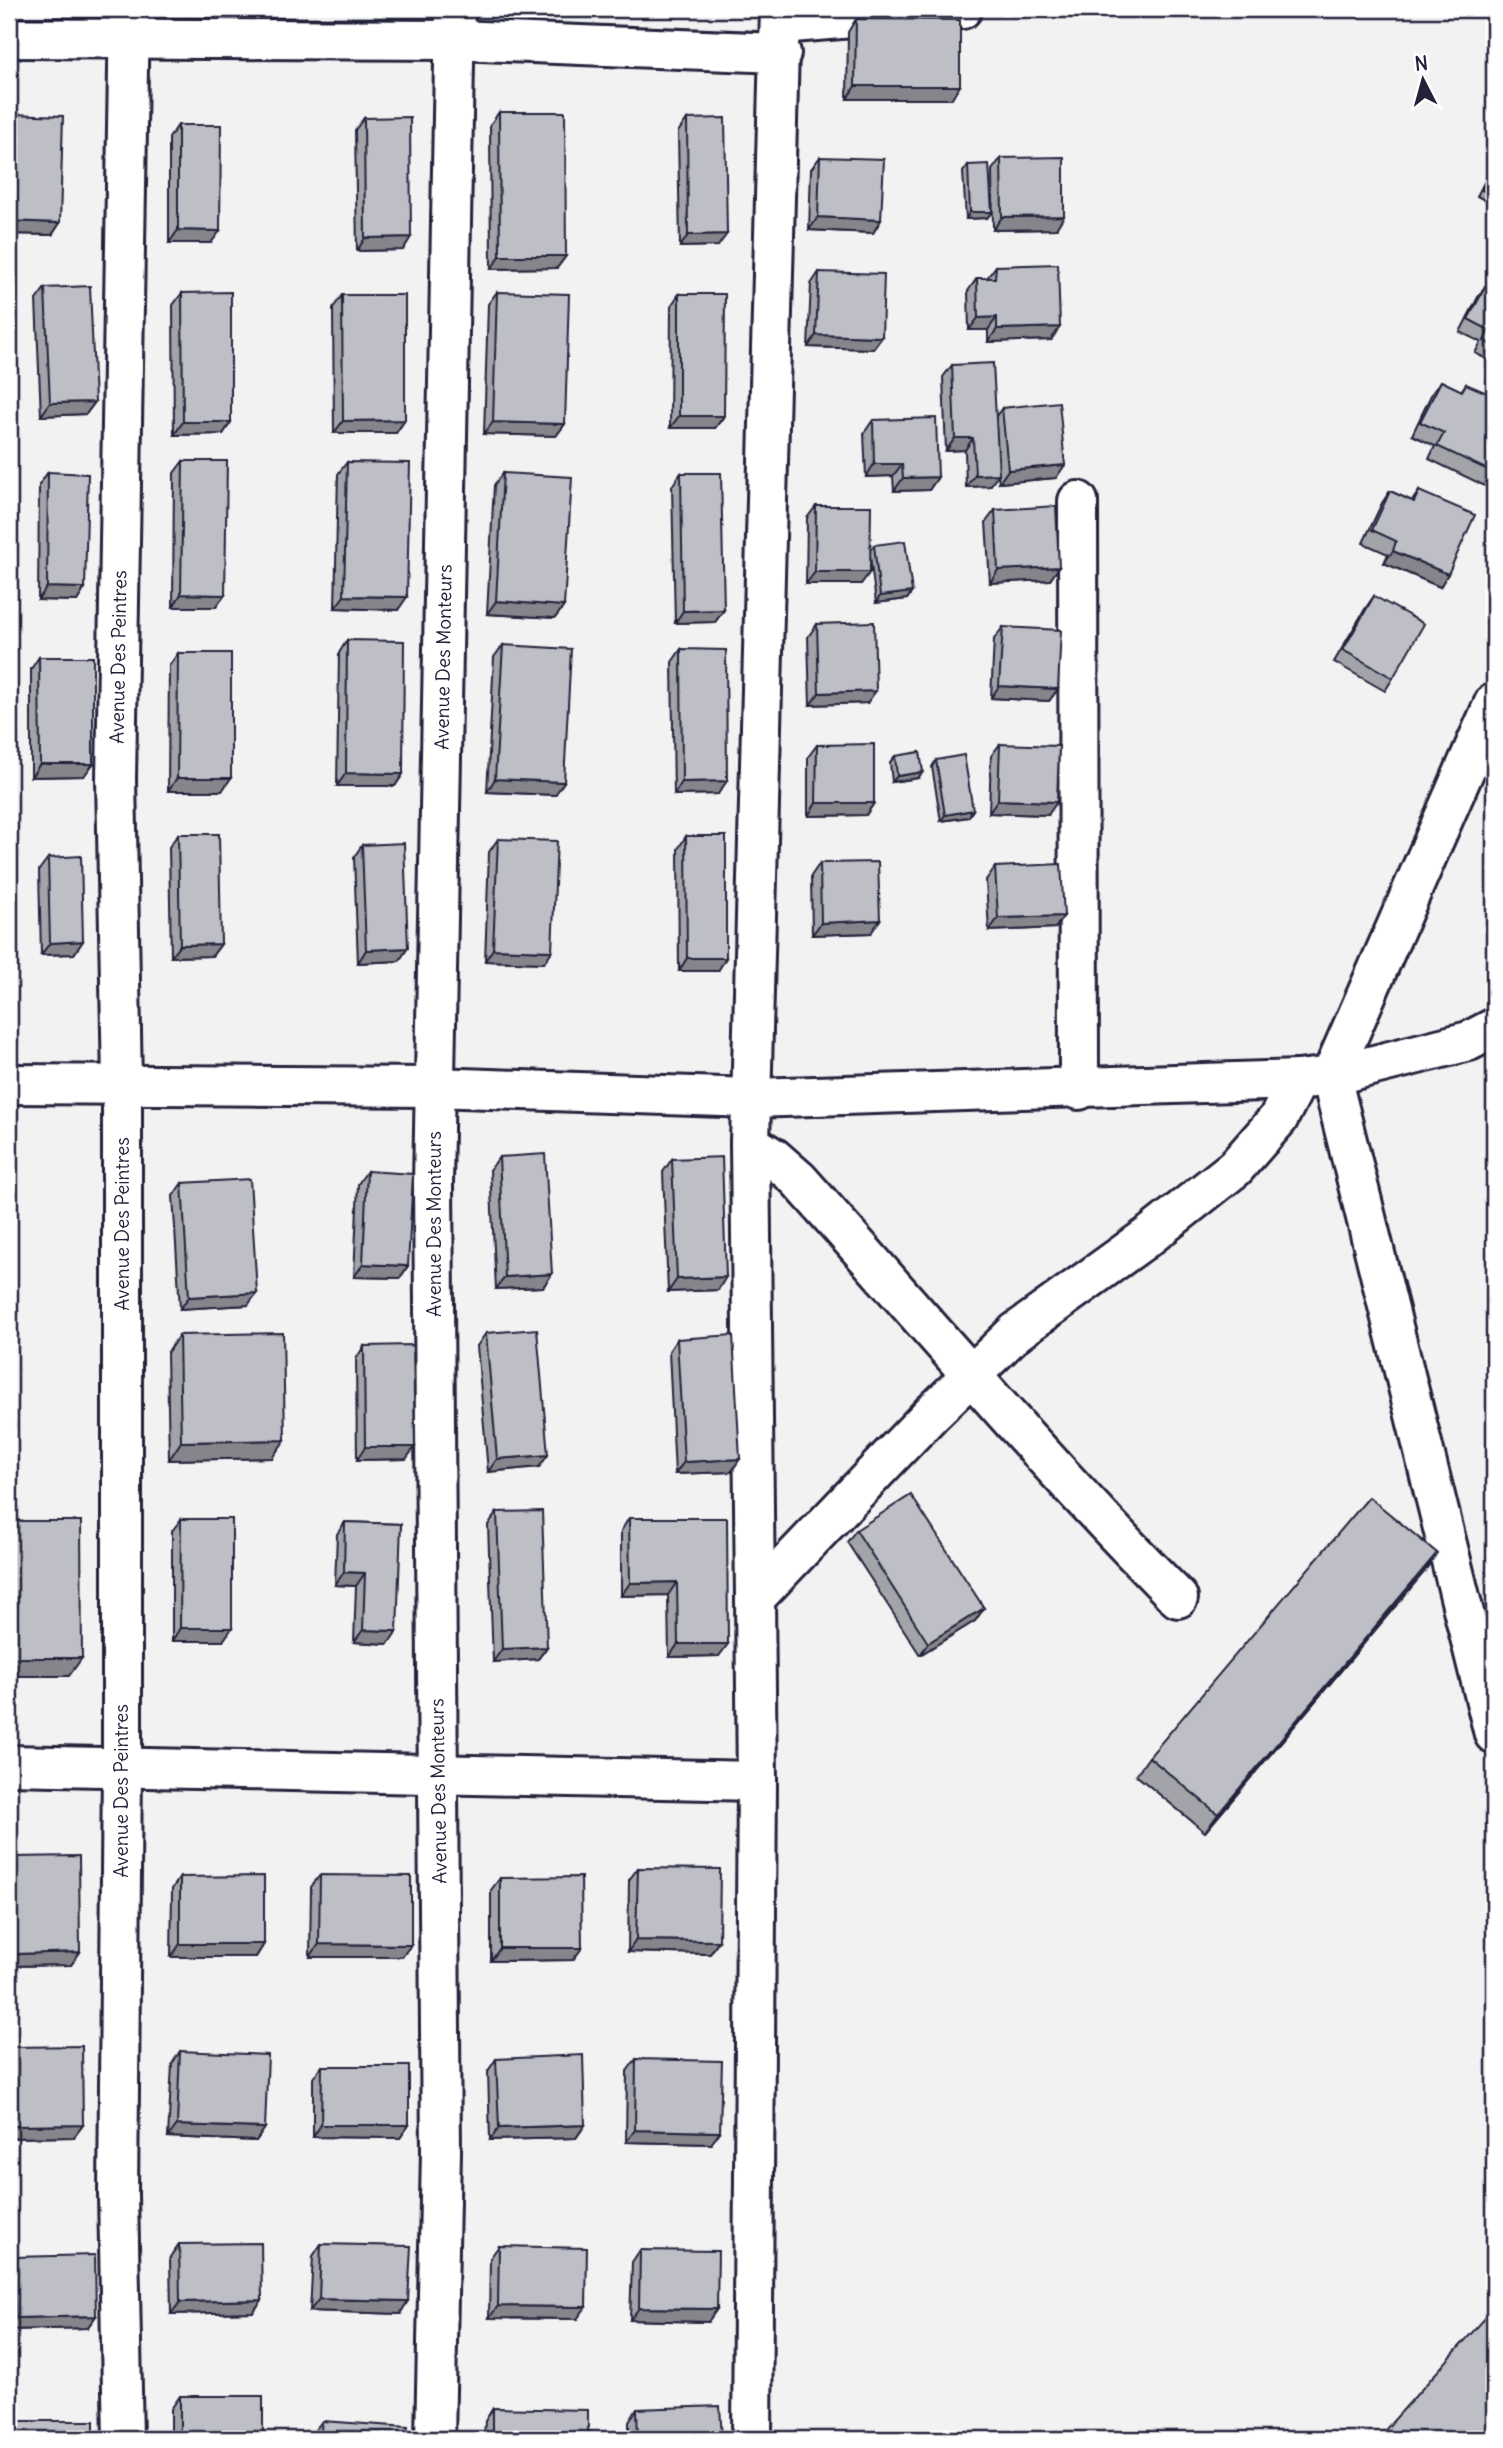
<svg xmlns="http://www.w3.org/2000/svg" width="1503" height="2448" font-family="Delius,sans-serif">
  <style>
    .lines { fill: none; stroke-linecap: round; stroke-linejoin: round }
    .minor-casing { stroke: #22223b; stroke-width: 44 }
    .minor { stroke: #fff; stroke-width: 38 }
    .wall { fill: #a3a3aa; stroke: #22223b; stroke-width: 2 }
    .shaded-wall { fill: #85858b; stroke: #22223b; stroke-width: 2 }
    .building { fill: #bebec6; stroke: #22223b; stroke-width: 2 }
    .labels { text-anchor: middle; dominant-baseline: central; stroke-width: 7; stroke-linejoin: round; paint-order: stroke }
    .street-label { font-size: 19px; fill: #22223b; stroke: #fff }
  </style>
  <rect width="100%" height="100%" fill="#f2f2f3"/>
  <filter id="ink" filterUnits="userSpaceOnUse"><feTurbulence type="fractalNoise" baseFrequency=".0143" numOctaves="2"/><feDisplacementMap in="SourceGraphic" scale="14" xChannelSelector="R" yChannelSelector="G"/><feConvolveMatrix kernelMatrix="1 2 1 2 8 2 1 2 1" color-interpolation-filters="sRGB"/></filter>
  <g filter="url(#ink)">
    <g class="lines">
      <g class="minor-casing">
        <g id="minor">
          <polyline points="780,24 962,9"/>
          <polyline points="9,38 455,40 781,53"/>
          <polyline points="1078,501 1079,1090"/>
          <polyline points="1494,703 1331,1076 1494,1734"/>
          <polyline points="9,1084 434,1087 751,1098 1298,1080 1331,1076 1469,1041 1494,1028"/>
          <path d="M750 1143 774 1158 798 1179C924 1320 1045 1464 1178 1598"/>
          <polyline points="755,1598 931,1414 1016,1332 1149,1236 1235,1168 1278,1119 1298,1080"/>
          <polyline points="9,1765 757,1781"/>
          <polyline points="123,2439 118,2195 122,1766 122,1082 116,779 129,9"/>
          <polyline points="435,2439 441,2151 433,1184 455,9"/>
          <polyline points="752,2439 757,1781 750,1143 780,9"/>
        </g>
      </g>
      <use href="#minor" class="minor"/>
    </g>
    <g class="wall">
      <polygon points="856,19 951,99 847,99 848,32"/>
      <polygon points="499,112 566,256 557,268 491,269 490,125"/>
      <polygon points="12,114 60,223 52,235 9,234 9,119"/>
      <polygon points="364,118 403,250 357,251 355,130"/>
      <polygon points="687,119 718,246 680,247 678,132"/>
      <polygon points="178,125 211,243 169,243 169,138"/>
      <polygon points="820,157 881,220 873,233 809,230 811,169"/>
      <polygon points="1001,158 1056,229 993,230 992,170"/>
      <polygon points="1494,163 1494,205 1477,196"/>
      <polygon points="968,165 992,212 987,218 966,219 963,172"/>
      <polygon points="996,266 1051,340 988,342 988,330 969,330 968,291 977,278 987,278"/>
      <polygon points="819,272 882,337 873,349 808,347 811,284"/>
      <polygon points="1487,284 1494,288 1494,363 1475,353 1481,342 1460,332 1478,297"/>
      <polygon points="45,288 95,402 86,414 41,416 36,300"/>
      <polygon points="497,292 565,424 556,436 484,434 488,304"/>
      <polygon points="182,293 231,422 223,434 174,435 173,305"/>
      <polygon points="679,294 724,416 715,428 670,428 671,306"/>
      <polygon points="342,295 405,420 396,433 334,433 333,308"/>
      <polygon points="952,365 996,416 1002,408 1056,478 999,483 998,474 990,486 966,487 965,450 946,451 943,377"/>
      <polygon points="1441,381 1461,391 1466,384 1494,473 1485,486 1429,459 1435,446 1412,435 1432,393"/>
      <polygon points="873,420 938,477 929,490 894,491 893,476 866,477 864,433"/>
      <polygon points="183,461 216,607 173,607 174,473"/>
      <polygon points="347,462 398,610 335,608 338,474"/>
      <polygon points="48,472 85,588 77,601 38,600 39,485"/>
      <polygon points="503,473 564,606 555,618 487,614 494,485"/>
      <polygon points="681,473 724,610 715,622 675,623 672,486"/>
      <polygon points="1390,491 1412,501 1419,491 1440,587 1384,563 1388,554 1363,543 1382,503"/>
      <polygon points="816,506 870,550 874,545 912,592 907,599 876,603 870,556 861,584 806,584 807,518"/>
      <polygon points="995,510 1059,567 1050,580 990,583 986,522"/>
      <polygon points="1374,596 1393,678 1385,691 1334,662 1365,609"/>
      <polygon points="817,624 867,703 810,705 808,637"/>
      <polygon points="1003,627 1058,689 1049,701 991,698 994,639"/>
      <polygon points="347,640 403,774 395,786 337,786 339,653"/>
      <polygon points="503,645 555,795 487,792 494,657"/>
      <polygon points="681,649 718,794 674,795 672,662"/>
      <polygon points="178,653 222,791 168,791 169,666"/>
      <polygon points="39,657 84,776 31,777 31,669"/>
      <polygon points="1000,744 1048,815 989,813 991,756"/>
      <polygon points="817,745 874,803 866,815 808,816 808,757"/>
      <polygon points="895,756 918,778 892,782 890,762"/>
      <polygon points="936,760 973,810 968,817 941,821 932,767"/>
      <polygon points="178,834 221,944 212,956 171,957 169,847"/>
      <polygon points="686,836 718,971 679,971 678,849"/>
      <polygon points="498,839 544,963 485,961 489,852"/>
      <polygon points="362,845 399,961 358,963 354,857"/>
      <polygon points="48,858 83,941 74,954 41,955 39,870"/>
      <polygon points="820,863 871,933 812,935 811,876"/>
      <polygon points="995,867 1055,928 989,931 986,880"/>
      <polygon points="499,1157 552,1274 543,1287 496,1289 490,1170"/>
      <polygon points="672,1159 718,1290 668,1292 663,1172"/>
      <polygon points="367,1171 408,1266 400,1278 354,1277 358,1184"/>
      <polygon points="182,1183 248,1305 180,1309 173,1196"/>
      <polygon points="486,1333 548,1455 539,1467 488,1472 477,1346"/>
      <polygon points="179,1335 272,1458 169,1460 167,1353"/>
      <polygon points="677,1339 731,1472 675,1474 669,1351"/>
      <polygon points="364,1346 406,1459 357,1460 356,1359"/>
      <polygon points="497,1512 547,1647 538,1659 493,1662 488,1525"/>
      <polygon points="629,1518 727,1518 719,1656 669,1657 668,1595 621,1596 621,1531"/>
      <polygon points="181,1519 223,1641 172,1641 172,1531"/>
      <polygon points="345,1522 401,1524 388,1644 354,1642 356,1586 335,1585 337,1534"/>
      <polygon points="856,1530 984,1608 975,1621 920,1655 847,1542"/>
      <polygon points="1425,1571 1205,1832 1136,1775 1149,1757"/>
      <polygon points="13,1857 80,1952 71,1965 9,1966 9,1863"/>
      <polygon points="638,1868 719,1941 710,1954 628,1952 629,1880"/>
      <polygon points="320,1875 411,1945 402,1957 310,1957 311,1887"/>
      <polygon points="180,1877 264,1944 256,1957 171,1957 172,1889"/>
      <polygon points="500,1878 573,1960 491,1961 491,1890"/>
      <polygon points="13,2047 83,2125 74,2137 9,2138 9,2053"/>
      <polygon points="180,2051 265,2128 256,2141 168,2137 172,2064"/>
      <polygon points="496,2059 585,2125 576,2138 490,2140 488,2071"/>
      <polygon points="636,2059 711,2144 626,2142 627,2071"/>
      <polygon points="322,2066 409,2125 400,2138 313,2137 313,2078"/>
      <polygon points="179,2244 262,2300 253,2312 171,2314 170,2257"/>
      <polygon points="321,2244 400,2314 310,2311 313,2256"/>
      <polygon points="499,2246 577,2319 489,2318 490,2258"/>
      <polygon points="640,2250 708,2322 630,2320 632,2262"/>
      <polygon points="14,2257 96,2316 87,2328 9,2330 9,2265"/>
      <polygon points="180,2396 263,2439 171,2439 171,2409"/>
      <polygon points="493,2408 588,2439 484,2439 485,2421"/>
      <polygon points="637,2409 722,2439 629,2439 629,2422"/>
      <polygon points="322,2421 407,2439 312,2439 313,2433"/>
    </g>
    <g class="shaded-wall">
      <polygon points="855,86 960,86 951,99 847,99"/>
      <polygon points="970,212 992,212 987,218 966,219"/>
      <polygon points="1064,216 1056,229 993,230 1002,217"/>
      <polygon points="818,217 881,220 873,233 809,230"/>
      <polygon points="9,221 60,223 52,235 9,234"/>
      <polygon points="178,230 220,231 211,243 169,243"/>
      <polygon points="727,234 718,246 680,247 688,235"/>
      <polygon points="411,237 403,250 357,251 365,238"/>
      <polygon points="500,256 566,256 557,268 491,269"/>
      <polygon points="997,317 988,330 969,330 978,318"/>
      <polygon points="1060,327 1051,340 988,342 997,329"/>
      <polygon points="816,335 882,337 873,349 808,347"/>
      <polygon points="95,402 86,414 41,416 50,403"/>
      <polygon points="679,416 724,416 715,428 670,428"/>
      <polygon points="405,420 396,433 334,433 343,421"/>
      <polygon points="183,422 231,422 223,434 174,435"/>
      <polygon points="493,422 565,424 556,436 484,434"/>
      <polygon points="955,438 973,438 965,450 946,451"/>
      <polygon points="874,464 902,464 893,476 866,477"/>
      <polygon points="1065,465 1056,478 999,483 1008,470"/>
      <polygon points="999,474 990,486 966,487 975,475"/>
      <polygon points="938,477 929,490 894,491 903,478"/>
      <polygon points="1393,551 1448,574 1440,587 1384,563"/>
      <polygon points="1059,567 1050,580 990,583 998,570"/>
      <polygon points="815,572 870,572 861,584 806,584"/>
      <polygon points="47,587 85,588 77,601 38,600"/>
      <polygon points="912,592 907,599 876,603 880,596"/>
      <polygon points="181,594 225,595 216,607 173,607"/>
      <polygon points="344,596 407,597 398,610 335,608"/>
      <polygon points="496,601 564,606 555,618 487,614"/>
      <polygon points="724,610 715,622 675,623 683,611"/>
      <polygon points="999,686 1058,689 1049,701 991,698"/>
      <polygon points="876,691 867,703 810,705 819,693"/>
      <polygon points="40,764 93,764 84,776 31,777"/>
      <polygon points="923,772 918,778 892,782 897,776"/>
      <polygon points="346,773 403,774 395,786 337,786"/>
      <polygon points="177,778 231,778 222,791 168,791"/>
      <polygon points="495,779 564,782 555,795 487,792"/>
      <polygon points="727,781 718,794 674,795 682,782"/>
      <polygon points="998,800 1057,802 1048,815 989,813"/>
      <polygon points="816,803 874,803 866,815 808,816"/>
      <polygon points="973,810 968,817 941,821 945,815"/>
      <polygon points="1064,916 1055,928 989,931 998,918"/>
      <polygon points="880,920 871,933 812,935 821,923"/>
      <polygon points="83,941 74,954 41,955 50,943"/>
      <polygon points="221,944 212,956 171,957 180,945"/>
      <polygon points="408,948 399,961 358,963 366,950"/>
      <polygon points="493,949 552,951 544,963 485,961"/>
      <polygon points="687,958 726,958 718,971 679,971"/>
      <polygon points="363,1264 408,1266 400,1278 354,1277"/>
      <polygon points="552,1274 543,1287 496,1289 505,1277"/>
      <polygon points="726,1277 718,1290 668,1292 677,1279"/>
      <polygon points="257,1293 248,1305 180,1309 189,1297"/>
      <polygon points="285,1440 272,1458 169,1460 181,1442"/>
      <polygon points="365,1447 415,1447 406,1459 357,1460"/>
      <polygon points="548,1455 539,1467 488,1472 497,1459"/>
      <polygon points="740,1459 731,1472 675,1474 684,1462"/>
      <polygon points="1437,1553 1425,1571 1205,1832 1218,1814"/>
      <polygon points="344,1572 365,1573 356,1586 335,1585"/>
      <polygon points="677,1582 668,1595 621,1596 630,1583"/>
      <polygon points="984,1608 975,1621 920,1655 928,1643"/>
      <polygon points="180,1628 232,1628 223,1641 172,1641"/>
      <polygon points="363,1630 397,1631 388,1644 354,1642"/>
      <polygon points="678,1644 728,1644 719,1656 669,1657"/>
      <polygon points="547,1647 538,1659 493,1662 502,1649"/>
      <polygon points="9,1658 82,1658 69,1676 9,1676"/>
      <polygon points="636,1940 719,1941 710,1954 628,1952"/>
      <polygon points="180,1944 264,1944 256,1957 171,1957"/>
      <polygon points="319,1944 411,1945 402,1957 310,1957"/>
      <polygon points="500,1948 582,1948 573,1960 491,1961"/>
      <polygon points="80,1952 71,1965 9,1966 9,1962 14,1954"/>
      <polygon points="83,2125 74,2137 9,2138 9,2133 14,2126"/>
      <polygon points="177,2125 265,2128 256,2141 168,2137"/>
      <polygon points="321,2125 409,2125 400,2138 313,2137"/>
      <polygon points="585,2125 576,2138 490,2140 499,2128"/>
      <polygon points="635,2130 720,2132 711,2144 626,2142"/>
      <polygon points="319,2299 408,2301 400,2314 310,2311"/>
      <polygon points="262,2300 253,2312 171,2314 180,2302"/>
      <polygon points="498,2306 586,2307 577,2319 489,2318"/>
      <polygon points="639,2308 717,2309 708,2322 630,2320"/>
      <polygon points="96,2316 87,2328 9,2330 9,2328 16,2318"/>
    </g>
    <g class="building">
      <polygon points="856,19 960,20 960,86 855,86"/>
      <polygon points="499,112 565,112 566,256 500,256"/>
      <polygon points="12,114 63,116 60,223 9,221"/>
      <polygon points="410,117 411,237 365,238 364,118"/>
      <polygon points="725,118 727,234 688,235 687,119"/>
      <polygon points="178,125 221,125 220,231 178,230"/>
      <polygon points="820,157 884,159 881,220 818,217"/>
      <polygon points="1064,157 1064,216 1002,217 1001,158"/>
      <polygon points="989,164 992,212 970,212 968,165"/>
      <polygon points="1494,165 1494,196 1482,190"/>
      <polygon points="1058,264 1060,327 997,329 997,317 978,318 977,278 995,278 996,266"/>
      <polygon points="819,272 884,274 882,337 816,335"/>
      <polygon points="1487,284 1494,288 1494,346 1484,341 1489,330 1468,319"/>
      <polygon points="90,286 95,402 50,403 45,288"/>
      <polygon points="231,292 231,422 183,422 182,293"/>
      <polygon points="497,292 569,294 565,424 493,422"/>
      <polygon points="679,294 725,294 724,416 679,416"/>
      <polygon points="342,295 405,295 405,420 343,421"/>
      <polygon points="993,363 999,474 975,475 973,438 955,438 952,365"/>
      <polygon points="1441,381 1462,391 1466,384 1494,396 1494,473 1437,446 1444,433 1420,422"/>
      <polygon points="1059,402 1065,465 1008,470 1002,408"/>
      <polygon points="936,418 938,477 903,478 902,464 874,464 873,420"/>
      <polygon points="183,461 227,461 225,595 181,594"/>
      <polygon points="347,462 410,463 407,597 344,596"/>
      <polygon points="48,472 88,474 85,588 47,587"/>
      <polygon points="503,473 572,477 564,606 496,601"/>
      <polygon points="681,473 721,473 724,610 683,611"/>
      <polygon points="1390,491 1414,502 1419,491 1475,515 1448,574 1393,551 1396,541 1372,530"/>
      <polygon points="816,506 871,506 870,572 815,572"/>
      <polygon points="1056,506 1059,567 998,570 995,510"/>
      <polygon points="905,541 912,592 880,596 874,545"/>
      <polygon points="1374,596 1424,624 1393,678 1343,650"/>
      <polygon points="874,622 876,691 819,693 817,624"/>
      <polygon points="1003,627 1061,630 1058,689 999,686"/>
      <polygon points="347,640 404,641 403,774 346,773"/>
      <polygon points="503,645 571,649 564,782 495,779"/>
      <polygon points="681,649 726,650 727,781 682,782"/>
      <polygon points="178,653 231,653 231,778 177,778"/>
      <polygon points="39,657 93,657 93,764 40,764"/>
      <polygon points="874,744 874,803 816,803 817,745"/>
      <polygon points="1000,744 1059,746 1057,802 998,800"/>
      <polygon points="920,752 923,772 897,776 895,756"/>
      <polygon points="964,755 973,810 945,815 936,760"/>
      <polygon points="178,834 219,834 221,944 180,945"/>
      <polygon points="686,836 726,836 726,958 687,958"/>
      <polygon points="498,839 557,841 552,951 493,949"/>
      <polygon points="404,843 408,948 366,950 362,845"/>
      <polygon points="81,856 83,941 50,943 48,858"/>
      <polygon points="878,862 880,920 821,923 820,863"/>
      <polygon points="1061,864 1064,916 998,918 995,867"/>
      <polygon points="545,1154 552,1274 505,1277 499,1157"/>
      <polygon points="722,1157 726,1277 677,1279 672,1159"/>
      <polygon points="367,1171 413,1174 408,1266 363,1264"/>
      <polygon points="250,1179 257,1293 189,1297 182,1183"/>
      <polygon points="537,1329 548,1455 497,1459 486,1333"/>
      <polygon points="283,1333 285,1440 181,1442 179,1335"/>
      <polygon points="733,1335 740,1459 684,1462 677,1339"/>
      <polygon points="413,1345 415,1447 365,1447 364,1346"/>
      <polygon points="911,1495 984,1608 928,1643 856,1530"/>
      <polygon points="1369,1497 1437,1553 1218,1814 1149,1757"/>
      <polygon points="542,1511 547,1647 502,1649 497,1512"/>
      <polygon points="629,1518 727,1518 728,1644 678,1644 677,1582 630,1583"/>
      <polygon points="181,1519 232,1519 232,1628 180,1628"/>
      <polygon points="9,1521 81,1521 82,1658 9,1658"/>
      <polygon points="345,1522 401,1524 397,1631 363,1630 365,1573 344,1572"/>
      <polygon points="79,1856 80,1952 14,1954 13,1857"/>
      <polygon points="638,1868 720,1869 719,1941 636,1940"/>
      <polygon points="320,1875 411,1876 411,1945 319,1944"/>
      <polygon points="264,1876 264,1944 180,1944 180,1877"/>
      <polygon points="581,1877 582,1948 500,1948 500,1878"/>
      <polygon points="82,2046 83,2125 14,2126 13,2047"/>
      <polygon points="180,2051 268,2055 265,2128 177,2125"/>
      <polygon points="583,2055 585,2125 499,2128 496,2059"/>
      <polygon points="636,2059 722,2061 720,2132 635,2130"/>
      <polygon points="322,2066 409,2066 409,2125 321,2125"/>
      <polygon points="261,2243 262,2300 180,2302 179,2244"/>
      <polygon points="321,2244 411,2246 408,2301 319,2299"/>
      <polygon points="499,2246 587,2248 586,2307 498,2306"/>
      <polygon points="640,2250 718,2251 717,2309 639,2308"/>
      <polygon points="95,2255 96,2316 16,2318 14,2257"/>
      <polygon points="1494,2308 1494,2439 1377,2439"/>
      <rect x="180" y="2396" width="83" height="43"/>
      <polygon points="720,2406 722,2439 638,2439 637,2409"/>
      <polygon points="493,2408 588,2410 588,2439 493,2439"/>
      <rect x="10" y="2421" width="84" height="18"/>
      <polygon points="322,2421 408,2427 407,2439 320,2439"/>
    </g>
  </g>
  <g class="labels">
    <g class="street-label">
      <text transform="translate(118 657) rotate(-89)">Avenue Des Peintres</text>
      <text transform="translate(443 657) rotate(-89)">Avenue Des Monteurs</text>
      <text transform="translate(122 1224) rotate(-90)">Avenue Des Peintres</text>
      <text transform="translate(434 1224) rotate(-90)">Avenue Des Monteurs</text>
      <text transform="translate(121 1791) rotate(-90)">Avenue Des Peintres</text>
      <text transform="translate(438 1791) rotate(-91)">Avenue Des Monteurs</text>
    </g>
  </g>
  <rect width="1503" height="2448" fill="none" stroke="#fff" stroke-width="35"/>
  <rect x="18" y="18" width="1468" height="2413" fill="none" stroke="#22223b" stroke-width="2.5" filter="url(#ink)"/>
  <g transform="translate(1423 80) rotate(354)" stroke="#ffffff" stroke-width="5" paint-order="stroke">
  <path d="M0-5L12 26L0 18L-12 26Z" fill="#22223b"/>
  <text y="-10" font-size="19" font-weight="bold" text-anchor="middle" fill="#22223b">N</text>
  </g>
</svg>
